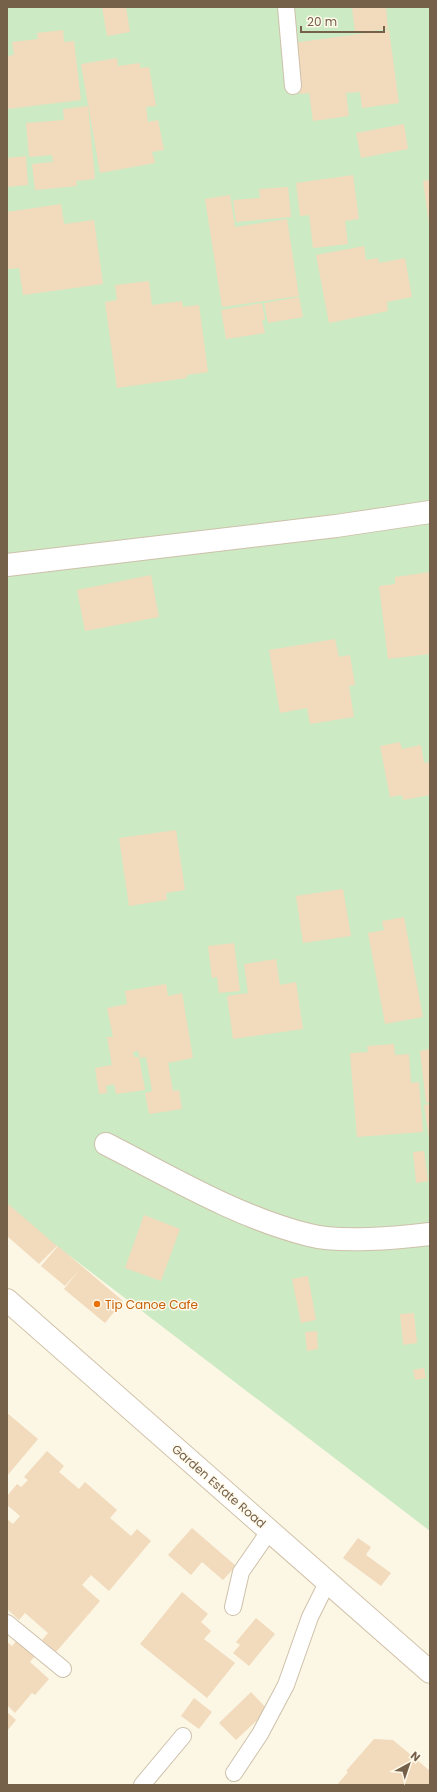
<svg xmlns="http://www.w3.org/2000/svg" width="437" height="1792" font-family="Poppins,sans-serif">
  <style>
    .green { fill: #cceac3 }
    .building { fill: #f2dabc }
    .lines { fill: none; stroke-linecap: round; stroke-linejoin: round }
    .lane-casing { stroke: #cec0ab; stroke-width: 18 }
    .street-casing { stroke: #cec0ab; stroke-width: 24 }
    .secondary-casing { stroke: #d1c1a8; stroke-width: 24 }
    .lane { stroke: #fff; stroke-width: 16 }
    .street { stroke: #fff; stroke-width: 22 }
    .secondary { stroke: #fff; stroke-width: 22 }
    .food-dot { fill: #e8710a; stroke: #fffaeb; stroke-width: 1.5 }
    .labels { text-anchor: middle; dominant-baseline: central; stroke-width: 3; stroke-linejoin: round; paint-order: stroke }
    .food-label { font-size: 12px; fill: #c56008; stroke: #fffaeb; text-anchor: start }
    .street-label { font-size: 12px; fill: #75604a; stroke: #fffaeb }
  </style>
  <rect width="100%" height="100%" fill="#fcf7e5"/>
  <polygon class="green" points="7,7 430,7 430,1531 7,1208"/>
  <g class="building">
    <polygon points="102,7 126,7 130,32 107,36"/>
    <polygon points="352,7 386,7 388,29 355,33"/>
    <polygon points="63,30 64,42 74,41 81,100 7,109 7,56 14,55 12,42 38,39 37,33"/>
    <polygon points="389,30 399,103 362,108 360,92 346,93 349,116 313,121 309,93 300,94 292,43"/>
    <polygon points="117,58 118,66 140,63 140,68 149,67 156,106 146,107 148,122 158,120 164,150 152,152 155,163 100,173 81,64"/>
    <polygon points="88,106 95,179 76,181 77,186 35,190 32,164 53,162 52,155 29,157 26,123 64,120 63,109"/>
    <polygon points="404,124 408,149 361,158 356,133"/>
    <polygon points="26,156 28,185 7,187 7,158"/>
    <polygon points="353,175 359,219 345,221 348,244 313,248 309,215 300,216 296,183"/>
    <polygon points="430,180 430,223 429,223 423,181"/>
    <polygon points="288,187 291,217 236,222 233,200 260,198 259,189"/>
    <polygon points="230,195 235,227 287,219 299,296 222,307 205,199"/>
    <polygon points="61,204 64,224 94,220 103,284 23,295 19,268 8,269 7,212"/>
    <polygon points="364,246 366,260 378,258 379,263 405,258 412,297 387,302 388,311 329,323 316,255"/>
    <polygon points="149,281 152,305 182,301 183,307 199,305 208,372 187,375 187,378 117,388 105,302 117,300 115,285"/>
    <polygon points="299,297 303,317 268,323 264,303"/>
    <polygon points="262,303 265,320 262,320 265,333 226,339 221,310"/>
    <polygon points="430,572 430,654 388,659 379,586 395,584 395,577"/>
    <polygon points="151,575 159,617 85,631 77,590"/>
    <polygon points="335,639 339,657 350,655 355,685 349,686 354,717 310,724 307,708 280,713 269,650"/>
    <polygon points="400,742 402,749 421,745 424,763 430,762 430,795 403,800 402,795 390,797 380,746"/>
    <polygon points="176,830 185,890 166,893 167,900 129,906 119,838"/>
    <polygon points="343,889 351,936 303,943 296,896"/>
    <polygon points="404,917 423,1017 385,1024 368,933 384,930 382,921"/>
    <polygon points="234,943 240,991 219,993 217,977 212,978 208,946"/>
    <polygon points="276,959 280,985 296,982 303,1029 233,1039 227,996 248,993 244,964"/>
    <polygon points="166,984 168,996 182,993 193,1058 168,1063 173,1091 179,1090 182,1109 149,1114 145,1093 152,1091 146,1057 140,1058 138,1051 133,1052 134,1057 139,1057 145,1090 116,1094 114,1084 106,1086 107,1093 99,1094 95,1068 112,1065 107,1037 113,1037 107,1008 127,1004 125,991"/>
    <polygon points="394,1044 395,1055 409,1054 411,1083 419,1082 423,1132 357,1137 350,1053 368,1052 367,1046"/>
    <polygon points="430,1049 430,1102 426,1103 420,1051"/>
    <polygon points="430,1104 430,1138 429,1138 424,1105"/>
    <polygon points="424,1151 428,1181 416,1183 413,1152"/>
    <polygon points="7,1203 57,1246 39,1264 7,1236"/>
    <polygon points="144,1215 180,1229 161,1281 125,1268"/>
    <polygon points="58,1246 123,1301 105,1323 64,1289 80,1269 65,1286 41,1266"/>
    <polygon points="308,1276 316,1320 301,1323 292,1279"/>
    <polygon points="414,1313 417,1343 403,1345 400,1314"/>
    <polygon points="317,1331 318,1349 307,1351 305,1332"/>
    <polygon points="424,1368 426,1378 415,1380 413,1370"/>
    <polygon points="7,1413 38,1439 7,1476"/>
    <polygon points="47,1451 64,1466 59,1472 79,1489 85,1482 117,1510 110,1518 131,1536 137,1529 151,1541 109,1591 91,1575 82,1585 100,1601 56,1652 42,1640 48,1633 25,1613 19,1620 7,1609 7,1519 13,1524 20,1516 7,1505 7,1496 17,1484 21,1487 28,1480 24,1477"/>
    <polygon points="192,1528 236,1566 223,1580 202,1562 191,1575 168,1555"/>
    <polygon points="358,1538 371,1547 366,1555 391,1573 381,1586 343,1558"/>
    <polygon points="182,1592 208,1614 201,1622 211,1631 204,1639 235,1663 207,1698 140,1644"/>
    <polygon points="256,1618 275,1634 249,1666 233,1653 240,1645 236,1642"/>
    <polygon points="17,1640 35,1656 30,1662 49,1679 35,1695 32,1693 15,1713 7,1705 7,1642 12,1646"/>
    <polygon points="251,1692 268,1710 236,1740 219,1723"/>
    <polygon points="194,1698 212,1712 199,1729 181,1716"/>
    <polygon points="7,1712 16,1720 7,1731"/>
    <polygon points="374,1739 393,1740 430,1771 430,1785 337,1785 348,1772 346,1771"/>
  </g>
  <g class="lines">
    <g class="lane-casing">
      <g id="lane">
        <polyline points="286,7 293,86"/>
        <polyline points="233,1607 241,1572 270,1530"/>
        <polyline points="7,1623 63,1669"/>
        <polyline points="234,1773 260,1734 286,1685 310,1617 328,1581"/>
        <polyline points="142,1785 183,1736"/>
      </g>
    </g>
    <g class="street-casing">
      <g id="street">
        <polyline points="7,565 336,526 430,512"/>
        <path d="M106 1144C171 1177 237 1217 309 1235 339 1243 398 1238 430 1234"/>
      </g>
    </g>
    <g class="secondary-casing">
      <polyline id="secondary" points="7,1300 430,1672"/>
    </g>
    <use href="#lane" class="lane"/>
    <use href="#street" class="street"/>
    <use href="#secondary" class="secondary"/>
  </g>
  <circle class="food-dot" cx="97" cy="1304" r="4"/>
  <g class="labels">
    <g class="food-label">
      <text x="105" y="1304">Tip Canoe Cafe</text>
    </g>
    <g class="street-label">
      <text transform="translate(219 1486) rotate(41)">Garden Estate Road</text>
    </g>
  </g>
  <rect width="437" height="1792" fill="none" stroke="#75604a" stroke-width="16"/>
  <g transform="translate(409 1764) rotate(40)" stroke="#fffaeb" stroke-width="3" paint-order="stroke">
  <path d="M0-3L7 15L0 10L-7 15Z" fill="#75604a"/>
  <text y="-6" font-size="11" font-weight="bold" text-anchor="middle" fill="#75604a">N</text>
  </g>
  <path d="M301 26v6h83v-6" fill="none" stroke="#75604a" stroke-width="2"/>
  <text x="307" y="26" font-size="12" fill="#75604a" stroke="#fffaeb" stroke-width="3" paint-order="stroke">20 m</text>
</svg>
